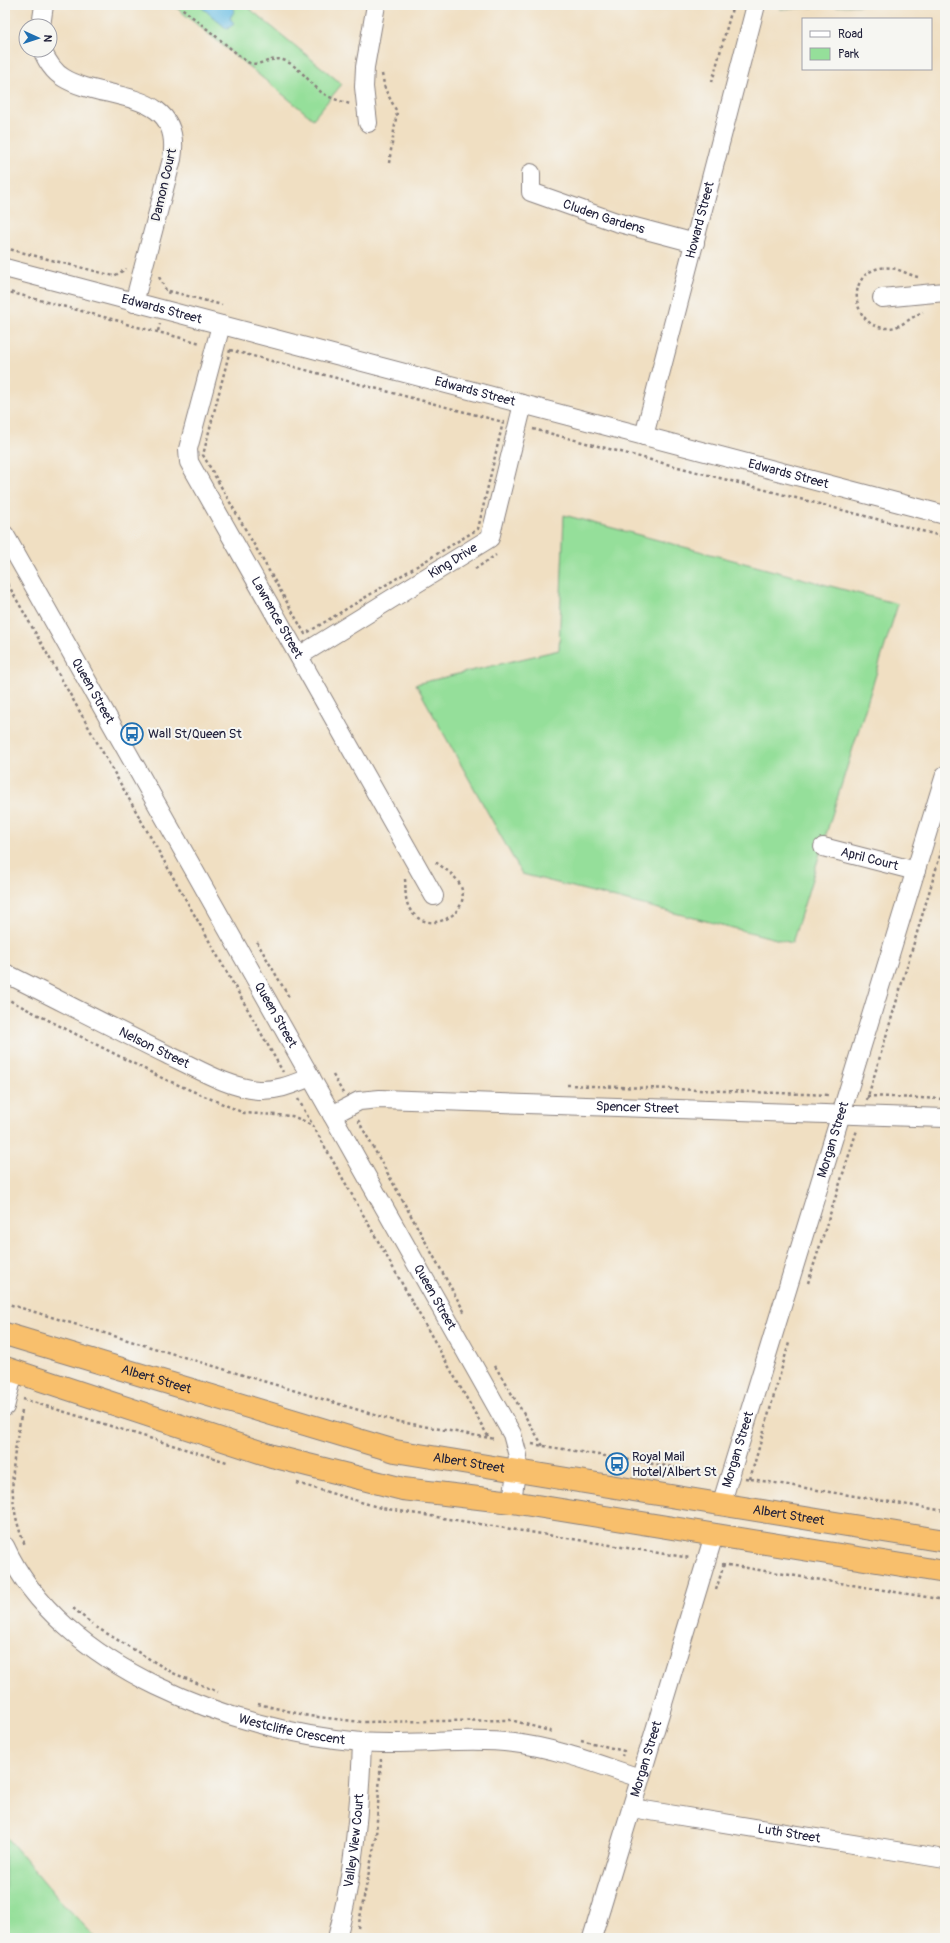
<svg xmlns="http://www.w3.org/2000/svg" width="950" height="1943" font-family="Pangolin,sans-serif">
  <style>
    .green { fill: #95df9a; stroke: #5c806a }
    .water { fill: #67bde4; stroke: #447090 }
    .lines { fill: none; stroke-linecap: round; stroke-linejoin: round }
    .street-casing { stroke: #89807e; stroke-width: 20 }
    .highway-casing { stroke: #89807e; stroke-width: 24 }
    .path { stroke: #89807e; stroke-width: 2.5; stroke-dasharray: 3 3; stroke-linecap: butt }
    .street { stroke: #fff; stroke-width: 18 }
    .highway { stroke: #f8bf6c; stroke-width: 22 }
    .labels { text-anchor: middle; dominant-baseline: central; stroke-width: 4; stroke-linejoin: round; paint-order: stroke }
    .street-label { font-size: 13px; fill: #22223b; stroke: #f6f6f2 }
    .poi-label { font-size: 13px; fill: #22223b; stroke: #f6f6f2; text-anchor: start }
  </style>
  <rect width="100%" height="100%" fill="#f6f6f2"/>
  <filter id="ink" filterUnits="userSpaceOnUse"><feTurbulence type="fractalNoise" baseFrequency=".025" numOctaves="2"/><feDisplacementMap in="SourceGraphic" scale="8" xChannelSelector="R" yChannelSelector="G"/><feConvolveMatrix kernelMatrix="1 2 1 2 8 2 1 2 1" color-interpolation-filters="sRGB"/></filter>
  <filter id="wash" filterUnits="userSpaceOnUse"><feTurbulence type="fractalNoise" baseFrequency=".012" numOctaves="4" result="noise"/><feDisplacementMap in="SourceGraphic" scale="16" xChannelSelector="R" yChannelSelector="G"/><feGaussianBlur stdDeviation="0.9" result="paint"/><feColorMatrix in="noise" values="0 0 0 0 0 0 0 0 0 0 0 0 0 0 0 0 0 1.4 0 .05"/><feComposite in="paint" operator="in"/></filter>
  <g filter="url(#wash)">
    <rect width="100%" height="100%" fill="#f0dfc2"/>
    <g class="green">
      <polygon points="173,5 245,5 342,84 313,119"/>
      <polygon points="782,5 862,5 780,9"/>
      <polygon points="564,515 898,604 792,943 522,874 416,684 559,650"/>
      <polygon points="5,1835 57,1897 96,1938 5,1938"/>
    </g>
    <polygon class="water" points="199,5 229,5 235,10 230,18 234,24 227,29"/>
  </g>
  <g filter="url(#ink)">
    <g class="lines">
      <g class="street-casing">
        <g id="street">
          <polyline points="41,26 44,5"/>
          <path d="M42 50C47 61 53 72 64 78 103 102 184 87 172 159L134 303"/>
          <polyline points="368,123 364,87 365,67 376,5"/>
          <path id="s1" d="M531 173V192L616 222 695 243"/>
          <path id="s2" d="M5 268 945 515"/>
          <polyline points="882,298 945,292"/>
          <path id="s3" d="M221 325 188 449 189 462 434 896"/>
          <path id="s4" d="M644 436 756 5"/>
          <path id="s5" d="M5 535 512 1434 518 1456 512 1502"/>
          <path id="s6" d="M299 656 490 538 523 404"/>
          <path id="s7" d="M823 847 916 871"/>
          <path id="s8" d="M5 973C59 1000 113 1028 168 1055 197 1068 226 1087 258 1090 278 1091 293 1084 311 1077"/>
          <path id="s9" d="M332 1115 359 1101 380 1099 945 1118"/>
          <polyline points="5,1407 14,1371"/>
          <path id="s10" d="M721 1505 945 775"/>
          <path id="s11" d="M5 1546C61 1669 235 1731 361 1742 411 1746 463 1737 514 1743 557 1748 599 1765 640 1778"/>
          <path id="s12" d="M632 1808 945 1859"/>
          <path id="s13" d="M337 1938C354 1874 360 1808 362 1742"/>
          <path id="s14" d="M592 1938 714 1535"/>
        </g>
      </g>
      <g class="highway-casing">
        <g id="highway">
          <path id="s15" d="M5 1334 395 1451 945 1541"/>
          <polyline points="5,1368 272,1456 403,1489 512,1502 945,1572"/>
        </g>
      </g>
      <g class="path">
        <path d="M178 5 247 62C260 68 271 56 283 60 298 65 309 82 321 92 329 98 340 101 350 104"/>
        <polyline points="382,74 385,89 397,112 389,163"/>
        <polyline points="712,82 733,5"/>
        <polyline points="5,248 114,276 126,269"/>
        <polyline points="159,277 166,290 169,291 168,294"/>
        <path d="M918 277C905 274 894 265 880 268 843 275 853 331 890 328 902 327 912 316 923 312"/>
        <polyline points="5,291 123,322"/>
        <polyline points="169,291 222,305"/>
        <polyline points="126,324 201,343"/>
        <polyline points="158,331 160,324"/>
        <polygon points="230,350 503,422 478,529 305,634 203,455"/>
        <polyline points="533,429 945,537"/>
        <polyline points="475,569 496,555"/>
        <polyline points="5,579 283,1072"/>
        <path d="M405 879C406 890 404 901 411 911 430 938 476 911 459 883 453 873 443 868 434 861"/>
        <polyline points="257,942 290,999"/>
        <polyline points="5,998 162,1078 244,1113 292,1116 304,1121 313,1127"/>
        <polyline points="333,1075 343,1093"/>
        <polyline points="567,1085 830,1095"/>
        <polyline points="867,1096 945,1099"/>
        <polyline points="298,1099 489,1438"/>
        <polyline points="867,1100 945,839"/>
        <polyline points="358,1120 465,1313"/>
        <polyline points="808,1283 857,1130"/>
        <polyline points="5,1303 395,1421 495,1439"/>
        <polyline points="495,1366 543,1446"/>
        <polyline points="23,1399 227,1462"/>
        <path d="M22 1411C13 1459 5 1498 25 1545"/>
        <polyline points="532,1444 715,1474"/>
        <polyline points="745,1478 945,1511"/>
        <polyline points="750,1479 789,1343"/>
        <polyline points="297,1483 381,1508 690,1558"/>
        <polyline points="722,1564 945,1600"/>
        <polyline points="716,1590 724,1564"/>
        <polyline points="73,1608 92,1624"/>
        <polyline points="96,1627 173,1673 218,1692"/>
        <polyline points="258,1704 309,1716 362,1722 511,1720 553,1732"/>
        <polyline points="581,1740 624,1751 622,1756"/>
        <polyline points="358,1928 376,1836 381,1759"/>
      </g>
      <use href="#street" class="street"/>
      <use href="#highway" class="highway"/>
    </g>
  </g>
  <defs>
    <g id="bus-ring" transform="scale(1.15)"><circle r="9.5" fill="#f6f6f2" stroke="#1f6fb2" stroke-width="1.5"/><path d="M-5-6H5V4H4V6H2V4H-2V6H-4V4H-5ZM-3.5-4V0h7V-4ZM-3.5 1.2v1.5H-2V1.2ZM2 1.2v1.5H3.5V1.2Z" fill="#1f6fb2"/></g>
  </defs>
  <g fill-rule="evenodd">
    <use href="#bus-ring" x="132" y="734"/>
    <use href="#bus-ring" x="617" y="1464"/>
  </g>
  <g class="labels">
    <g class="street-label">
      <text transform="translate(164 185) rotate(-77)">Damon Court</text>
      <text stroke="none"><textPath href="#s1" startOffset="96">Cluden Gardens</textPath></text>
      <text stroke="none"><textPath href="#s4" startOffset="223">Howard Street</textPath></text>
      <text stroke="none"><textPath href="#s2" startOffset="162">Edwards Street</textPath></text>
      <text stroke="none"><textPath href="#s2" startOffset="486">Edwards Street</textPath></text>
      <text stroke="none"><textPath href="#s2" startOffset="810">Edwards Street</textPath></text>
      <text stroke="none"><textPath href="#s6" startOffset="181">King Drive</textPath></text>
      <text stroke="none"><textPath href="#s3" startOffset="320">Lawrence Street</textPath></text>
      <text stroke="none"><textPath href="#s5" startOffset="179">Queen Street</textPath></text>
      <text stroke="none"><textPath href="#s7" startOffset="48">April Court</textPath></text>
      <text stroke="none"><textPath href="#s5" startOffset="551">Queen Street</textPath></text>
      <text stroke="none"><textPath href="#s8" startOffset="167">Nelson Street</textPath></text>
      <text stroke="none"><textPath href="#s9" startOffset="309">Spencer Street</textPath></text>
      <text stroke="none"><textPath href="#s10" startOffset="382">Morgan Street</textPath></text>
      <text stroke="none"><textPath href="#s5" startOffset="875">Queen Street</textPath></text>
      <text stroke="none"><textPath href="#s15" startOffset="158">Albert Street</textPath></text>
      <text stroke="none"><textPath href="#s10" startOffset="58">Morgan Street</textPath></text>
      <text stroke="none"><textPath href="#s15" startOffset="482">Albert Street</textPath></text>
      <text stroke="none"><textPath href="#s15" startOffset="806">Albert Street</textPath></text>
      <text stroke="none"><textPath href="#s11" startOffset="353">Westcliffe Crescent</textPath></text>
      <text stroke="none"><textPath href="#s14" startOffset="187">Morgan Street</textPath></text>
      <text stroke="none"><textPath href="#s12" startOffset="159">Luth Street</textPath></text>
      <text stroke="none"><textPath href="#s13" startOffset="99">Valley View Court</textPath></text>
    </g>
    <g class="poi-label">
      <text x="148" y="734">Wall St/Queen St</text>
      <text x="632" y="1457">Royal Mail<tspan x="632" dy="15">Hotel/Albert St</tspan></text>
    </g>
  </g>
  <rect width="950" height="1943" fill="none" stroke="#f6f6f2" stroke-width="20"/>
  <rect x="802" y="18" width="130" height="52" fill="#f6f6f2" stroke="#a1a1a9"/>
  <rect x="810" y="31" width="20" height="6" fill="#ffffff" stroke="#a1a1a9"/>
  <text x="838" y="38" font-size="12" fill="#22223b">Road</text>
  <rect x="810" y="48" width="20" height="12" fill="#95df9a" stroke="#a1a1a9"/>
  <text x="838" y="58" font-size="12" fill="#22223b">Park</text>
  <g transform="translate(38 38) rotate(93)"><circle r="19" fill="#f6f6f2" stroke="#a1a1a9"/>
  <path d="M0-3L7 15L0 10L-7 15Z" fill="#1f6fb2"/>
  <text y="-6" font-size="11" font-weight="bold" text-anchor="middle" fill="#22223b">N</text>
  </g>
</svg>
